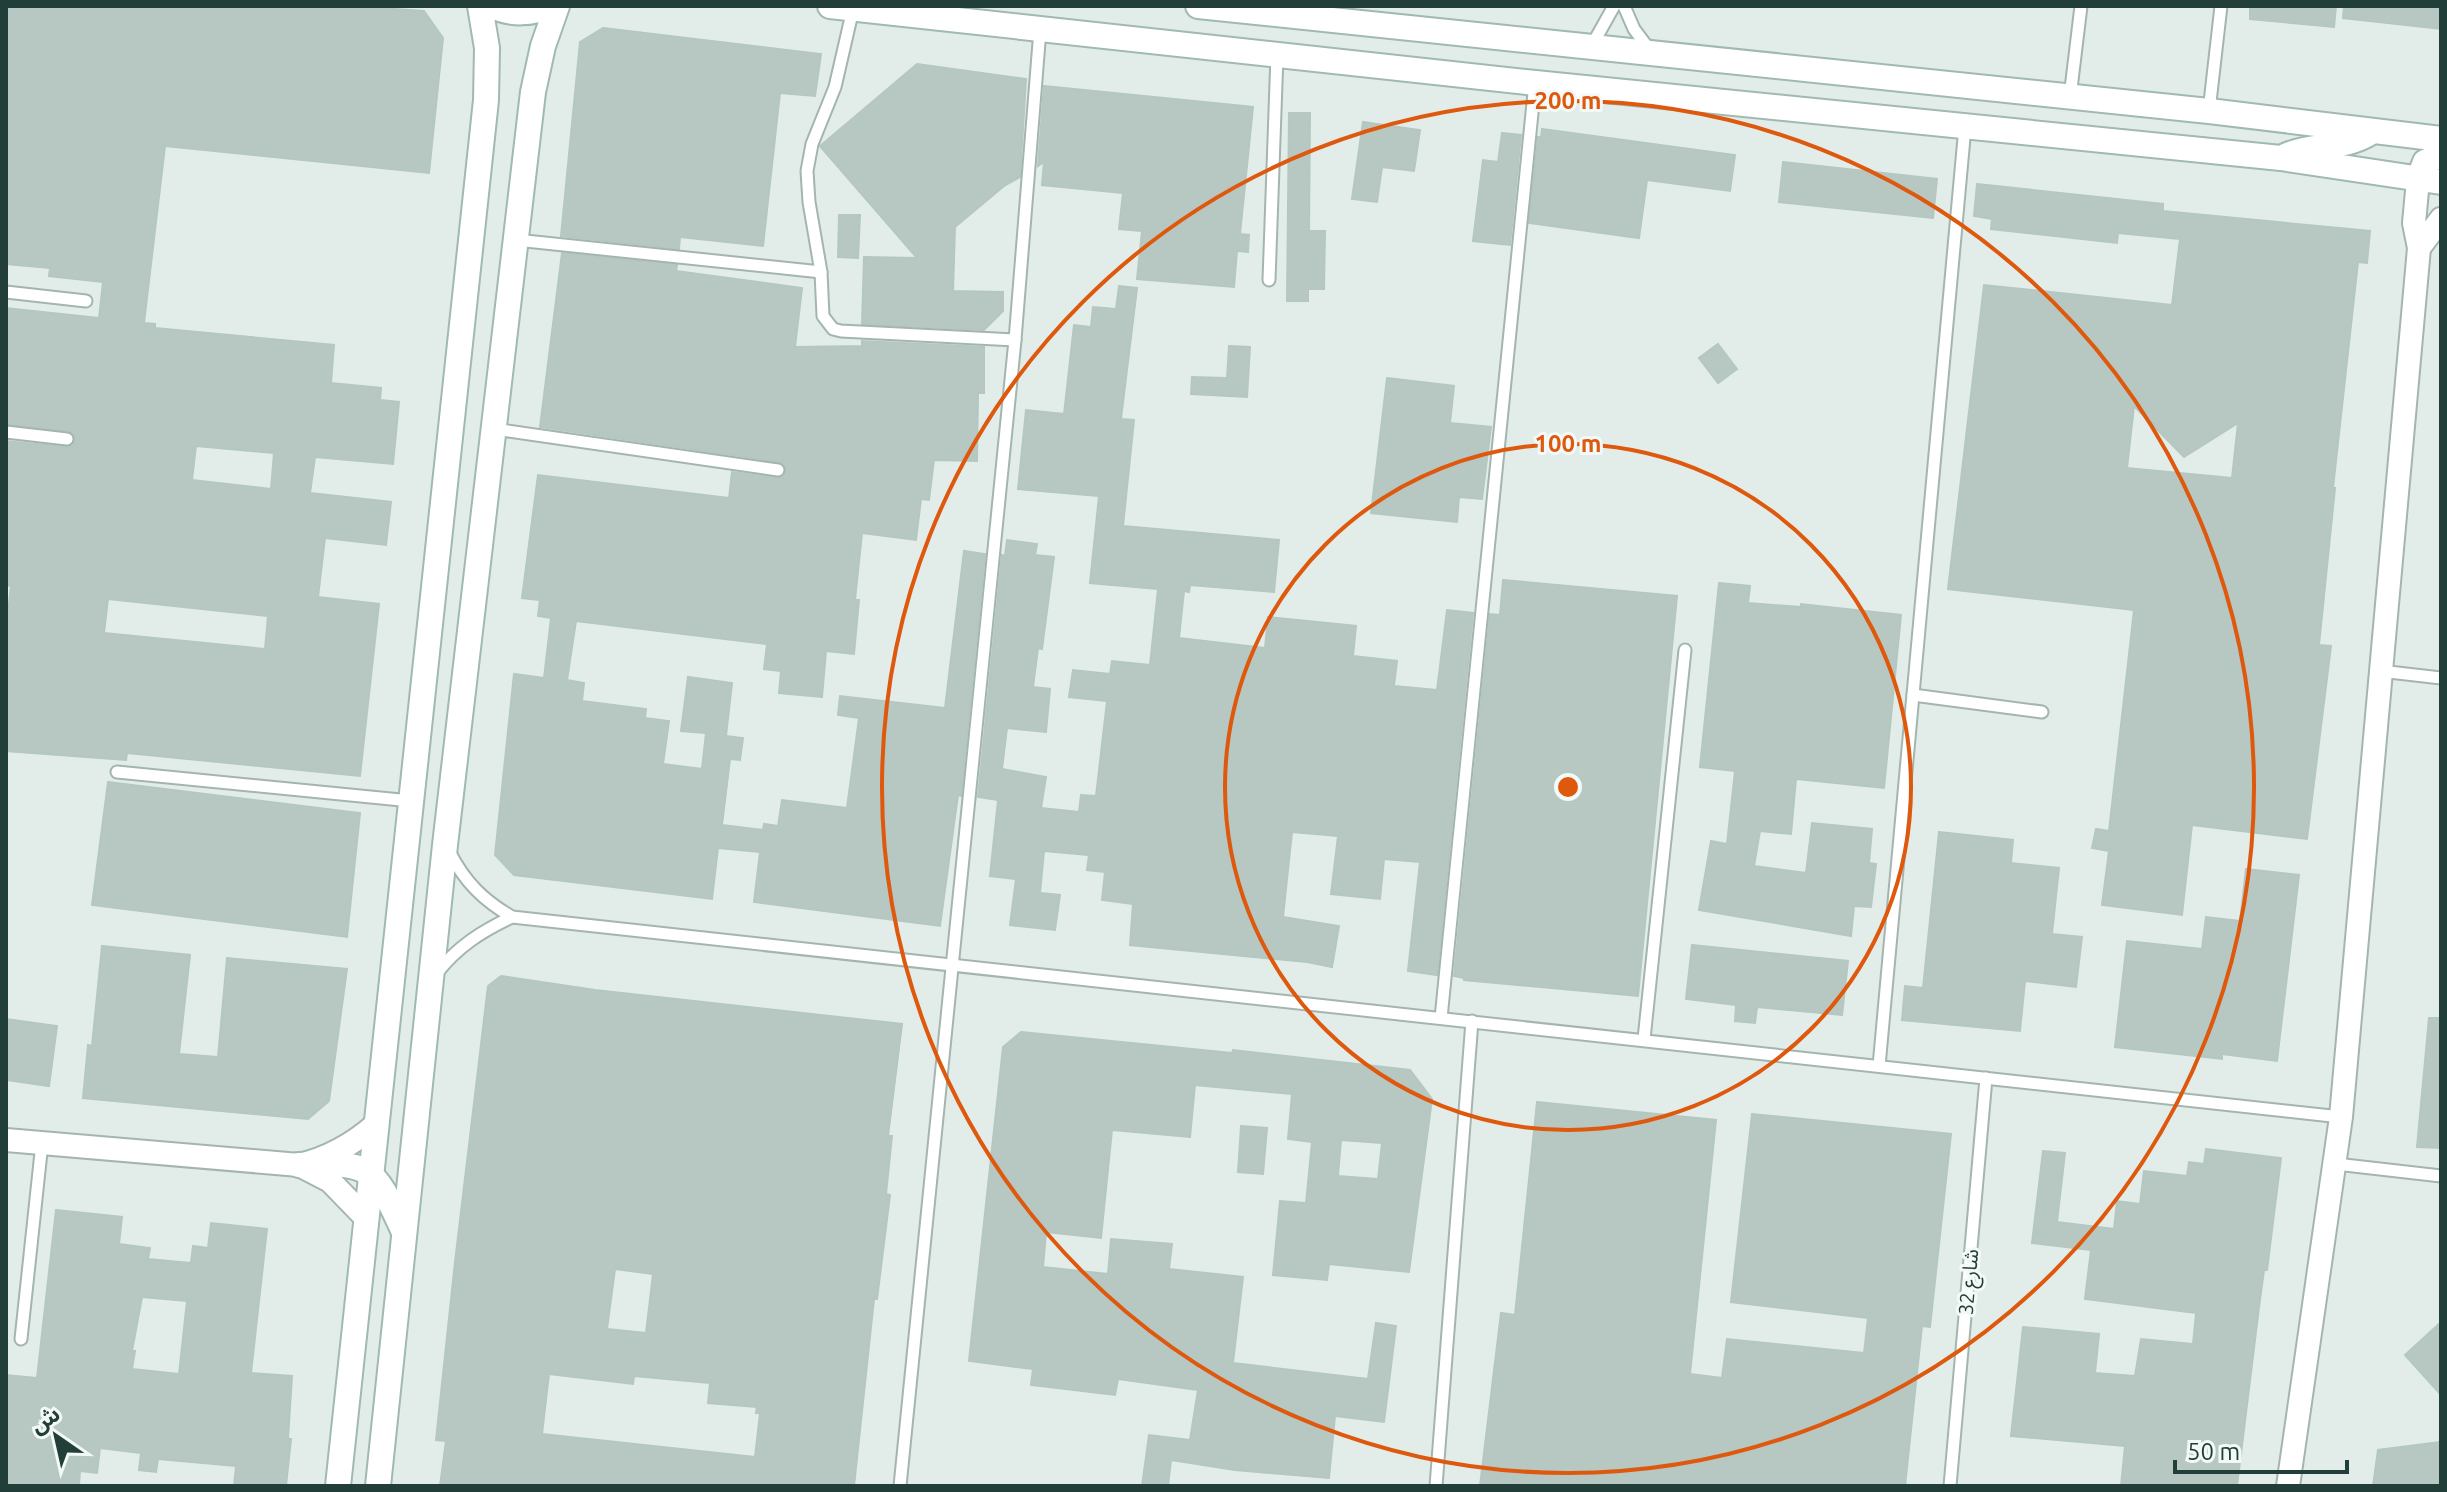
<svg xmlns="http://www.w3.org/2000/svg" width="2447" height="1492" font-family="Ubuntu,'Noto Sans Arabic',sans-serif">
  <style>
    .building { fill: #b7c8c2; stroke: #b4c7c0; stroke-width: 2; fill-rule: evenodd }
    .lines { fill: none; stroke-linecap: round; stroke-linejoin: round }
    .lane-casing { stroke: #a4b5b0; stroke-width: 15 }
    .street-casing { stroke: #a4b5b0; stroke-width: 26 }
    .secondary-casing { stroke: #a0b9b1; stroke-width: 28 }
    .lane { stroke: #fff; stroke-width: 11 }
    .street { stroke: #fff; stroke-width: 22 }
    .secondary { stroke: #fff; stroke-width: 24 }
    .ring { fill: none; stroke: #de580e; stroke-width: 4 }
    .labels { text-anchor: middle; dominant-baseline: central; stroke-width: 6; stroke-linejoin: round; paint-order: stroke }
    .street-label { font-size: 20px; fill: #213f38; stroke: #f3f9f6 }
    .centre { fill: #de580e; stroke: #f3f9f6; stroke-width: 4 }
    .ring-label { font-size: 24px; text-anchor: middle; font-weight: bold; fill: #de580e; stroke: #f3f9f6; stroke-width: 6; stroke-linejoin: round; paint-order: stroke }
  </style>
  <rect width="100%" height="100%" fill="#e2ede9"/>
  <g class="building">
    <path d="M6 6H351L424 11 443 38 429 173 165 146 144 323 155 324V328L334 345 331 383 381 388 380 400 399 402 393 464 315 457 310 493 391 502 386 545 325 538 318 597 379 604 360 776 127 753 126 760 6 751V629L11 586 6 585V441L67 447 73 445 75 439 73 433 68 431 6 424V308L99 318 103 282 49 276 50 268 6 264ZM196 446 274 453 271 489 192 480ZM108 599 268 616 265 649 104 633Z"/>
    <polygon points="2250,6 2336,6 2334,27 2250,19"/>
    <polygon points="2344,6 2441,6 2441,29 2343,18"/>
    <polygon points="603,28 821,54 815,96 780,93 763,246 680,237 679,249 561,236 580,42"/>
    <polygon points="917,64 1026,79 1020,177 1004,186 955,227 953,291 1003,292 1003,311 984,330 862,324 864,257 917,258 820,146"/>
    <polygon points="1044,86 1253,107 1240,234 1249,235 1248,252 1237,251 1234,287 1137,279 1142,231 1119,229 1123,193 1042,185 1044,162 1038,166"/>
    <polygon points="1289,113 1310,113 1309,231 1325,231 1324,289 1308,289 1308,301 1287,301"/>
    <polygon points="1363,122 1420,130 1414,171 1382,167 1377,202 1352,199"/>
    <polygon points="1542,129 1735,155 1730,191 1647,180 1639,238 1529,223 1538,137 1541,137"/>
    <polygon points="1502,133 1521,135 1510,245 1473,241 1483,160 1498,162"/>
    <polygon points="1783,162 1937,179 1933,218 1779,202"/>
    <path d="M1977 184 2163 204V211L2370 231 2367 263 2358 262 2333 488H2335L2319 645 2331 646 2307 839 2192 825 2182 915 2102 905 2109 851 2092 848 2096 829 2109 831 2134 610 1948 589 1984 285 2172 305 2180 239 2118 233 2117 243 1991 229 1992 219 1974 216ZM2134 406 2184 457 2238 423 2232 478 2127 468Z"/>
    <polygon points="839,215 860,215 858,258 838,257"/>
    <polygon points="562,253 677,265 676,271 802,288 795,347 862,346 862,341 984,347 984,393 978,393 977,461 934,460 929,500 921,499 916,540 862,533 855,600 859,600 854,654 826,651 822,697 779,693 781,671 764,669 767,644 576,621 567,680 584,683 582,701 646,709 645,718 669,721 663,764 702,769 706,733 681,731 688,677 732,683 726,736 743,738 740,760 730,759 722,825 763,830 764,824 778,826 782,800 847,808 859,718 838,715 840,696 945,708 964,551 985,554 961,796 958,795 940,926 754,902 760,852 718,848 712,899 514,875 495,855 514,674 544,678 551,618 538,616 540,600 522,598 538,475 729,498 732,472 778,478 784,476 786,470 784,464 779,462 540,427"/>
    <polygon points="1119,286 1137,288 1121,419 1134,420 1123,526 1279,540 1274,592 1190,585 1189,592 1184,591 1179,638 1265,648 1268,617 1356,626 1353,656 1397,661 1394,686 1437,690 1447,610 1473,613 1437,975 1408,971 1420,862 1384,859 1380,899 1331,894 1338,836 1292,832 1283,917 1339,926 1332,967 1307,962 1130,945 1133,904 1102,900 1105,872 1087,870 1089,855 1044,851 1040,893 1060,895 1055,930 1010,925 1016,879 990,876 998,800 978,797 1002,555 1005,556 1007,540 1037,544 1035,555 1054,557 1042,649 1038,648 1033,687 1050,689 1046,732 1007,728 1002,769 1046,777 1041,808 1079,812 1081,795 1096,796 1107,701 1069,697 1073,670 1110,674 1112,661 1150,665 1158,589 1090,583 1099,496 1018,489 1026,410 1064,414 1074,325 1091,327 1093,307 1116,309"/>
    <polygon points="1718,344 1737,369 1718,383 1699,358"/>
    <polygon points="1229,346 1250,347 1247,397 1191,394 1192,377 1227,378"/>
    <polygon points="1387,378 1454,386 1450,423 1491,427 1482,499 1459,497 1457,522 1371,513"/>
    <polygon points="1503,580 1677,596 1638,996 1464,980 1464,978 1454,976 1490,614 1500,615"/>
    <polygon points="1719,583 1750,586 1748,603 1801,607 1801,604 1901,615 1884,788 1796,779 1791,834 1760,831 1754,866 1806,873 1812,823 1872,829 1869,863 1876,864 1871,907 1854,906 1851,936 1699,910 1711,841 1727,844 1735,771 1700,767"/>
    <polygon points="108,782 360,813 347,937 92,905"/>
    <polygon points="1939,832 2013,840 2011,863 2059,868 2052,934 2082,937 2076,987 2025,981 2020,1031 1902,1020 1905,986 1923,988"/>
    <polygon points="2246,869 2299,875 2277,1061 2222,1054 2222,1059 2115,1047 2127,941 2202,949 2206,917 2240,921"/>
    <polygon points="1692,945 1848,961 1842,1015 1757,1007 1755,1023 1735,1021 1736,1005 1686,999"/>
    <polygon points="102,946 190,955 179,1054 218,1057 227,958 347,969 329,1101 308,1119 83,1098 88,1045 92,1046"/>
    <path d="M501 976 595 990 902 1024 888 1136H892L886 1194 890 1195 877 1299H874L854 1486H440L446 1441 436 1440 455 1262 488 986ZM615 1269 653 1274 646 1333 607 1329ZM549 1374 633 1384 634 1376 710 1383 708 1403 757 1407 756 1413H760L755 1457 542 1434Z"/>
    <polygon points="2429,1018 2441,1018 2441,1148 2417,1147"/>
    <polygon points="6,1019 57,1026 49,1086 6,1080"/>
    <path d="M1021 1032 1232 1053 1233 1050 1410 1070 1432 1099 1409 1272 1329 1264 1327 1280 1273 1275 1280 1201 1306 1203 1312 1142 1288 1139 1292 1094 1195 1085 1190 1137 1112 1130 1101 1238 1046 1232 1043 1267 1108 1274 1111 1239 1172 1244 1169 1269 1243 1277 1233 1363 1368 1379 1376 1323 1396 1326 1384 1422 1335 1416 1329 1478 1235 1470 1171 1460 1168 1486H1142L1149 1435 1190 1440 1198 1390 1118 1379 1115 1395 1031 1385 1033 1369 969 1361 1003 1047ZM1341 1140 1382 1143 1378 1179 1338 1176Z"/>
    <polygon points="1537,1102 1716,1120 1690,1374 1722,1378 1727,1339 1864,1353 1868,1318 1731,1302 1752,1114 1951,1134 1930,1327 1922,1326 1905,1486 1480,1486 1501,1313 1515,1315"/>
    <polygon points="1241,1126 1267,1128 1263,1174 1238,1172"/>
    <polygon points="2206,1149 2281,1158 2267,1270 2264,1270 2259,1307 2237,1486 2121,1486 2125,1446 2011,1436 2023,1327 2099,1334 2095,1373 2135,1376 2141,1339 2193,1344 2196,1313 2085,1299 2091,1250 2032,1243 2043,1151 2065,1153 2057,1222 2114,1229 2117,1201 2140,1204 2144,1171 2187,1176 2189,1162 2204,1164"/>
    <path d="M56 1210 122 1217 119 1244 150 1248 148 1259 191 1263 193 1246 208 1248 211 1223 267 1229 251 1373 292 1376 288 1439H291L286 1486H234L236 1466 158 1459 156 1472 139 1470 141 1453 100 1448 97 1473 80 1471 79 1486H6V1375L37 1378ZM142 1297 187 1301 179 1374 132 1369 135 1351H132Z"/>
    <polygon points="2441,1322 2441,1395 2405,1355"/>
    <polygon points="2441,1442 2441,1486 2373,1486 2378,1450"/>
  </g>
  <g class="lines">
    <g class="lane-casing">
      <g id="lane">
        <polyline points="1624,6 1634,29 1649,49"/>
        <polyline points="853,9 835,87 812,144 807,171 809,202 821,272 823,316 833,329 841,331 1015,340"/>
        <polyline points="1591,47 1614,6"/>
        <polyline points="2070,97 2081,6"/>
        <polyline points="2209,111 2221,6"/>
        <polyline points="516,240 821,272"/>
        <polyline points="1269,280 1277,55"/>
        <polyline points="6,292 86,301"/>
        <polyline points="494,429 778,470"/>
        <polyline points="6,432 67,439"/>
        <polyline points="2380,671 2441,678"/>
        <polyline points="1913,695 2042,712"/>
        <polyline points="117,772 411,801"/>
        <path d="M450 853C465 882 483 900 512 917L2341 1117"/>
        <path d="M437 973C457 947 482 931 512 917"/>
        <polyline points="1441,1018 1535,83"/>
        <polyline points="1644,1039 1685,650"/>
        <polyline points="1879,1066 1965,127"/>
        <polyline points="2336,1164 2441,1176"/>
        <polyline points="21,1339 42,1143"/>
        <polyline points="900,1486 1015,340 1040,30"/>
        <polyline points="1436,1486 1472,1021"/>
        <polyline points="1950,1486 1986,1078"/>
      </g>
    </g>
    <g class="street-casing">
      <g id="street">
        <polyline points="2419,248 2441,219"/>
        <path d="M6 1140 299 1165C329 1158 352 1145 375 1125"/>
        <polyline points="299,1165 330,1181 366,1218"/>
        <polyline points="2288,1486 2341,1117 2419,248 2414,223 2418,180"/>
      </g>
    </g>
    <g class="secondary-casing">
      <g id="secondary">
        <path d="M492 6C511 15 532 14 551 6"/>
        <polyline points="830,6 1535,83 2281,158 2441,182"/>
        <polyline points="1198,6 2209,111 2441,139"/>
        <path d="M2287 155C2314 144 2345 149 2370 133"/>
        <polyline points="2418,180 2425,162 2441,155"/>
        <path d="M299 1165C371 1162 373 1165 403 1230"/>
        <polyline points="338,1486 486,100 487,48 480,6"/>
        <polyline points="378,1486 445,845 533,92 543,46 557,6"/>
      </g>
    </g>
    <use href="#lane" class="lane"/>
    <use href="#street" class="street"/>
    <use href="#secondary" class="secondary"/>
  </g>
  <g class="ring">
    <circle cx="1568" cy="787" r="343"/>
    <circle cx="1568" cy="787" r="686"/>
  </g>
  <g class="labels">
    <g class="street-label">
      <text transform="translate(1968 1282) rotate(-85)">شارع 32</text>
    </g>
  </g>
  <circle cx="1568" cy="787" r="12" class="centre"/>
  <g class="ring-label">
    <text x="1568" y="109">200 m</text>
    <text x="1568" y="452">100 m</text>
  </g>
  <rect width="2447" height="1492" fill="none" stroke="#213f38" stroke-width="16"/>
  <g transform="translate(56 1436) rotate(326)" stroke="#f3f9f6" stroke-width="6" paint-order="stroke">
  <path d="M0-6L14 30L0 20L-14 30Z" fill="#213f38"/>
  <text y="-12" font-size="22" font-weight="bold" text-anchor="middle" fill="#213f38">ش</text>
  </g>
  <path d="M2175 1460v12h172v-12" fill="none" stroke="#213f38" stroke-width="4"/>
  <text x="2187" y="1460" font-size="24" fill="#213f38" stroke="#f3f9f6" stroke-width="6" paint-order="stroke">50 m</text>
</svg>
